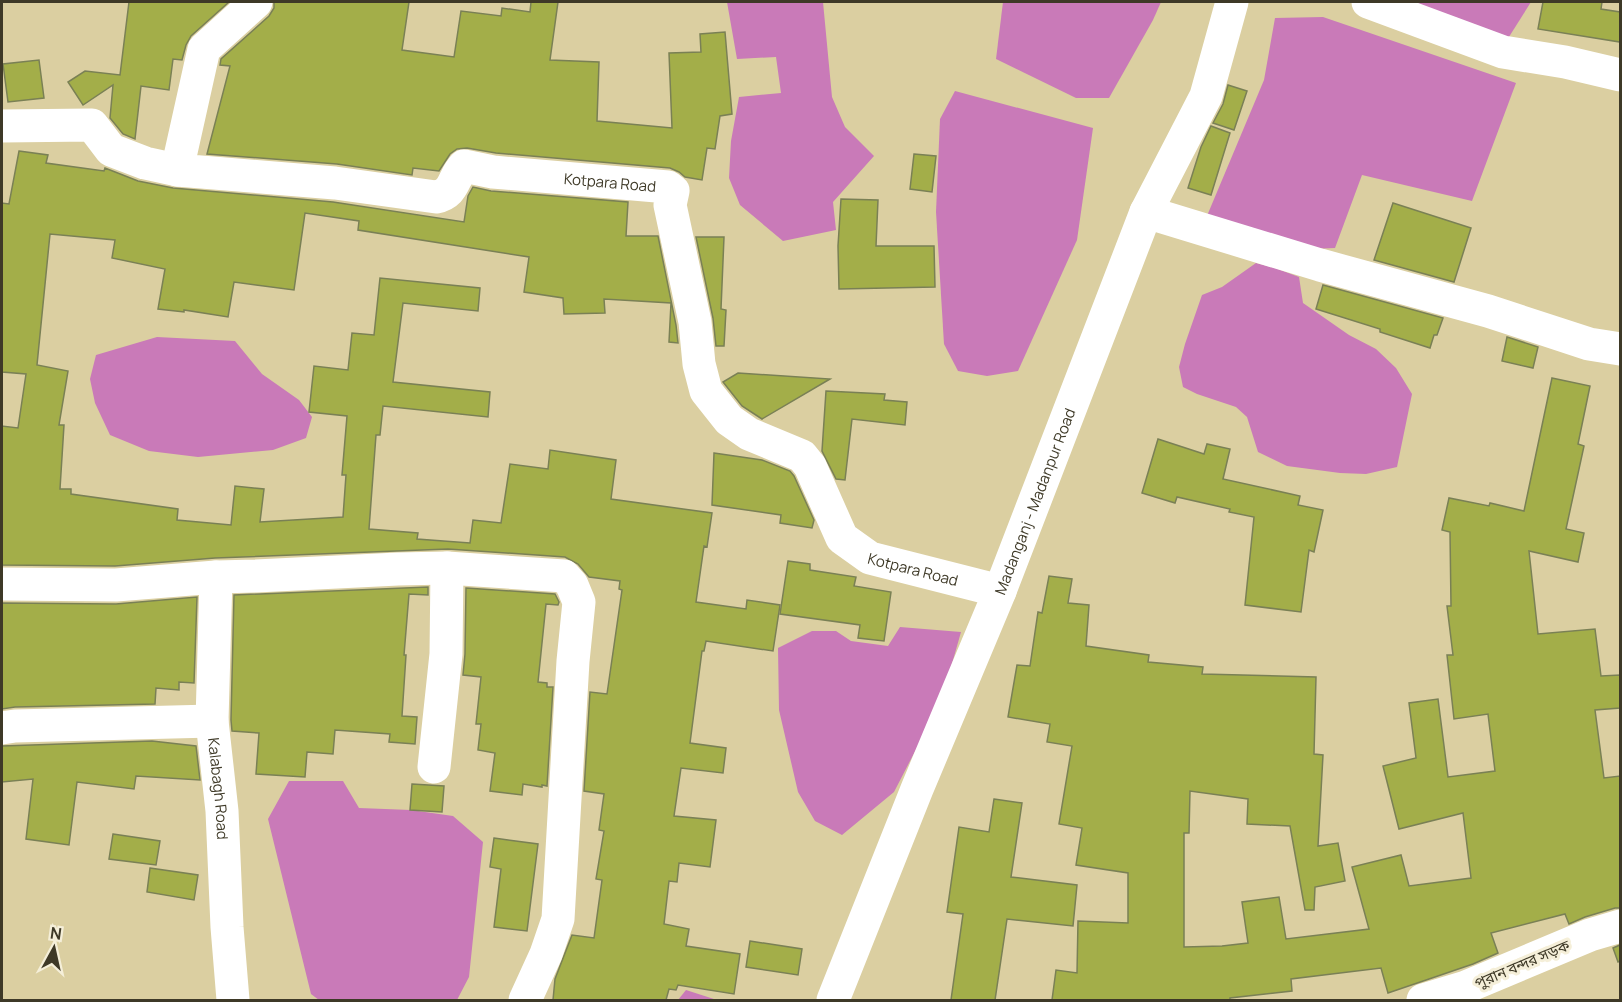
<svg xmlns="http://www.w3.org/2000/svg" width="1622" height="1002" font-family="Manrope,'Noto Sans Bengali',sans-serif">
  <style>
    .water { fill: #c97ab8 }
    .building { fill: #a3ae49; stroke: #7a8055; stroke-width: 1.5 }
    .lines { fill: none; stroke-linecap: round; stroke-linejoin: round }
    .minor { stroke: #fff; stroke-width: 33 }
    .major { stroke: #fff; stroke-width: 33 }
    .labels { text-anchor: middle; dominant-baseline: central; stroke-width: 6; stroke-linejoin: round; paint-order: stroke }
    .street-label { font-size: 15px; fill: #3e3927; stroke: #f5efd9 }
  </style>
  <rect width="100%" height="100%" fill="#dbcfa1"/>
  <g class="water">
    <polygon points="727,2 823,2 832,97 845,127 874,156 833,202 836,230 783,241 740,205 729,178 731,141 739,97 781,93 776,57 737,59"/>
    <polygon points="1003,2 1161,2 1153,20 1109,98 1076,98 996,59"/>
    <polygon points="1377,2 1531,2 1507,40"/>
    <polygon points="1323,17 1516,83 1472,201 1362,175 1335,248 1281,250 1204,223 1264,80 1275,18"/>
    <polygon points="955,91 1093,128 1077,240 1018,371 987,376 958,371 944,344 936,212 940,119"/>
    <polygon points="1256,263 1275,268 1299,277 1303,303 1349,335 1376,349 1396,368 1412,394 1397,467 1366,474 1340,473 1287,466 1258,452 1247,417 1236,407 1197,394 1183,387 1179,367 1185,344 1202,295 1222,287"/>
    <polygon points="157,337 235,341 262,374 299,400 312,417 306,438 273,450 198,457 149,451 110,435 95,403 90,379 96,355"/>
    <polygon points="900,627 961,632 942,699 894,792 842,835 815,821 798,792 779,710 778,648 812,631 836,631 851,641 888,646"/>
    <polygon points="289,781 343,781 359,808 411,810 453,816 483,842 469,977 457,1000 319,1000 311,994 268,819"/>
    <polygon points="686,990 717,1000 678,1000"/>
  </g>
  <g class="building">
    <polygon points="129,2 229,2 191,36 186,45 182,60 173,59 169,90 141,86 135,139 123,134 110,118 113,85 83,105 68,82 85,71 120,75"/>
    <polygon points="274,2 409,2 402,50 454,57 461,11 501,16 502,8 530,12 531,2 558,2 550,60 599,62 597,121 672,128 669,53 701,52 700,34 725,32 732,114 720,116 715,149 707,148 702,180 685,177 679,172 670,168 496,153 467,148 457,149 450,154 439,171 413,168 412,175 337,164 207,154 230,66 220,65 221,59 269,16 274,8"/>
    <polygon points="1543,2 1602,2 1601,9 1620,12 1620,42 1538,29"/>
    <polygon points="39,60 44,98 8,102 3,64"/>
    <polygon points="1228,85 1247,91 1234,130 1213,123 1223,104"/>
    <polygon points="1211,126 1230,133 1211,195 1188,188 1201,147"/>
    <polygon points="19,151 48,155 46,163 104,171 105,168 138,181 173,188 333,202 464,222 468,196 473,187 491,191 628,202 626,236 658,236 676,325 678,343 669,342 671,303 604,299 605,313 564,314 563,298 524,292 529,257 358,230 359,221 305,213 294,290 234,282 228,317 184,310 184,312 158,309 165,269 112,258 115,240 50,234 37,365 68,371 59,425 64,425 60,489 71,489 71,494 178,509 177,520 231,525 235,486 264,489 260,522 343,517 346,475 342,475 347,416 309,412 314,366 348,370 352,333 374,335 380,278 480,288 478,311 403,303 393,382 490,392 488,417 383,406 380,435 376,435 369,529 418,533 417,539 470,543 473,520 501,523 510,464 548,469 550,450 616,460 611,499 712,513 707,547 704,546 696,602 746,609 747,600 780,605 773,651 706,641 704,651 702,651 690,743 726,748 723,773 681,768 674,816 716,820 710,867 679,863 677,882 669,881 664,924 689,929 686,946 740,954 734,994 678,985 676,990 669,989 666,1000 553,1000 555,979 572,935 594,938 602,880 596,879 604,831 599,830 604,794 584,791 590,692 607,694 622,590 619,589 620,581 589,577 578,564 565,557 448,549 215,558 115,566 2,565 2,426 18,428 26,374 2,372 2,203 9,204"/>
    <polygon points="914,154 936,156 932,192 910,189"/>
    <polygon points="841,199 878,200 876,246 934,246 935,287 839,289 838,246"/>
    <polygon points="1393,203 1471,228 1454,282 1374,260"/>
    <polygon points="696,237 724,237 721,309 726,310 724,346 716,346 713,318"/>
    <polygon points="1323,285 1443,318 1437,335 1434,335 1430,348 1380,332 1380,329 1316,309"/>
    <polygon points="1507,337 1538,347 1533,368 1502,361"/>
    <polygon points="738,373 830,379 762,419 742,406 723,382"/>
    <polygon points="1552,378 1590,386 1578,444 1584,446 1566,529 1584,533 1578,562 1529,551 1538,634 1595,629 1601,676 1620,675 1620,708 1595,710 1604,778 1620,776 1620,908 1615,908 1585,917 1569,924 1565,914 1491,933 1498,953 1473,964 1388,993 1381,968 1291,979 1292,991 1230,998 1230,1000 1052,1000 1056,970 1077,973 1078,921 1128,923 1128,873 1076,865 1082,828 1059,824 1072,746 1047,742 1050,724 1008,717 1017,665 1030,666 1038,612 1042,613 1049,576 1072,579 1068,603 1089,605 1086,646 1149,655 1148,662 1203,667 1202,674 1316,677 1314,754 1323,755 1318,846 1338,843 1345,881 1315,887 1314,910 1305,910 1290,826 1247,824 1248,799 1190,791 1189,833 1184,833 1184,947 1222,946 1248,943 1242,902 1279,897 1286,939 1369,929 1352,867 1401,855 1409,886 1471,878 1463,813 1399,829 1383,766 1416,758 1409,703 1438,699 1448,777 1495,771 1488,714 1454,719 1447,655 1453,655 1447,606 1451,606 1450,532 1442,530 1449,498 1489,506 1490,503 1524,511"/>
    <polygon points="826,391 885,394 884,400 907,402 905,425 852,419 845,480 836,479 822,451"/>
    <polygon points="1158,439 1204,454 1207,444 1230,449 1223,479 1300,496 1298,505 1323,510 1314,552 1309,550 1301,612 1245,605 1254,517 1229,512 1230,509 1177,497 1175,503 1142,493"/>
    <polygon points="714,453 762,460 790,471 794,476 814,520 812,528 780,523 781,515 712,505"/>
    <polygon points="788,561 810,564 810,570 856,577 854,586 891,592 884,641 858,638 860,625 780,614"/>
    <polygon points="428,587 428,595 409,594 404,655 406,655 402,716 417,717 415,744 389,742 390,734 335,730 333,754 307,752 305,777 256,774 259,733 232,731 231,720 234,595"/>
    <polygon points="466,588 555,594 559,602 558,605 546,604 538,682 547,683 547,687 553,687 547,786 542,785 542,787 523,784 522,795 490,791 495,753 478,750 481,724 476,724 481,677 463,675 465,654"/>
    <polygon points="197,597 194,683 179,682 179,690 156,688 155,704 15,707 2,709 2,603 116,604"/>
    <polygon points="152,741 196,746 200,780 136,776 134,789 77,782 69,845 26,839 33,779 2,782 2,746"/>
    <polygon points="412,784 444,786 442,812 410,810"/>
    <polygon points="994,799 1022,803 1011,877 1077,885 1073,926 1007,919 995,1000 951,1000 963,914 947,912 959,827 989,832"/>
    <polygon points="113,834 160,841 156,865 109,859"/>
    <polygon points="494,838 538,844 527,931 494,927 501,869 490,867"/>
    <polygon points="150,868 198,875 194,900 147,892"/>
    <polygon points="750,941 802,949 798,975 746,967"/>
    <polygon points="1620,945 1620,961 1618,962 1613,948"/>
  </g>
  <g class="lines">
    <g class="minor">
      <path id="s1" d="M256 2 204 49 177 170 335 183 436 197C455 193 452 179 464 166L493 172 668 187 673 191 670 205 695 322 699 364 706 391 729 420 749 434 802 456 810 466 842 538 870 558 1000 591"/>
      <polyline points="1368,2 1503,52 1565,62 1620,75"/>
      <polyline points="2,126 92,125 111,150 145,163 177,170"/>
      <polyline points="1146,212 1320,265 1488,311 1589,344 1620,349"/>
      <path id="s2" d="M216 577 212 721 222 811 227 927 233 1000"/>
      <polyline points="2,584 116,585 216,577 256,576 398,569 447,568 564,576 572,585 579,602 573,661 558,919 546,954 525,1000"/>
      <polyline points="2,728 15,726 212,721"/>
      <polyline points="434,767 446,654 447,568"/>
      <polyline points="1423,1000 1466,987 1590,935 1620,926"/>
    </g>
    <path class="major" id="s3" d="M833 1000 917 789 1000 591 1146 212 1206 96 1232 2"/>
  </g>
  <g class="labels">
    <g class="street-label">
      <text stroke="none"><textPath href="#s1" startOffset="645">Kotpara Road</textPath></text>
      <text stroke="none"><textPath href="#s3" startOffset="538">Madanganj - Madanpur Road</textPath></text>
      <text stroke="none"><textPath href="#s1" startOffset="1203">Kotpara Road</textPath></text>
      <text stroke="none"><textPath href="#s2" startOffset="212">Kalabagh Road</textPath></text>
      <text transform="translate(1522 964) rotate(-23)">পুরান বন্দর সড়ক</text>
    </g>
  </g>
  <rect width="1622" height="1002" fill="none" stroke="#3e3927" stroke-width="6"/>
  <g transform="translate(54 948) rotate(8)" stroke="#f5efd9" stroke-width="4.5" paint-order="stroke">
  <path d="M0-4.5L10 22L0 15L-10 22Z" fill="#3e3927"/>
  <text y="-9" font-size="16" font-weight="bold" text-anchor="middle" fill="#3e3927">N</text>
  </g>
</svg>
